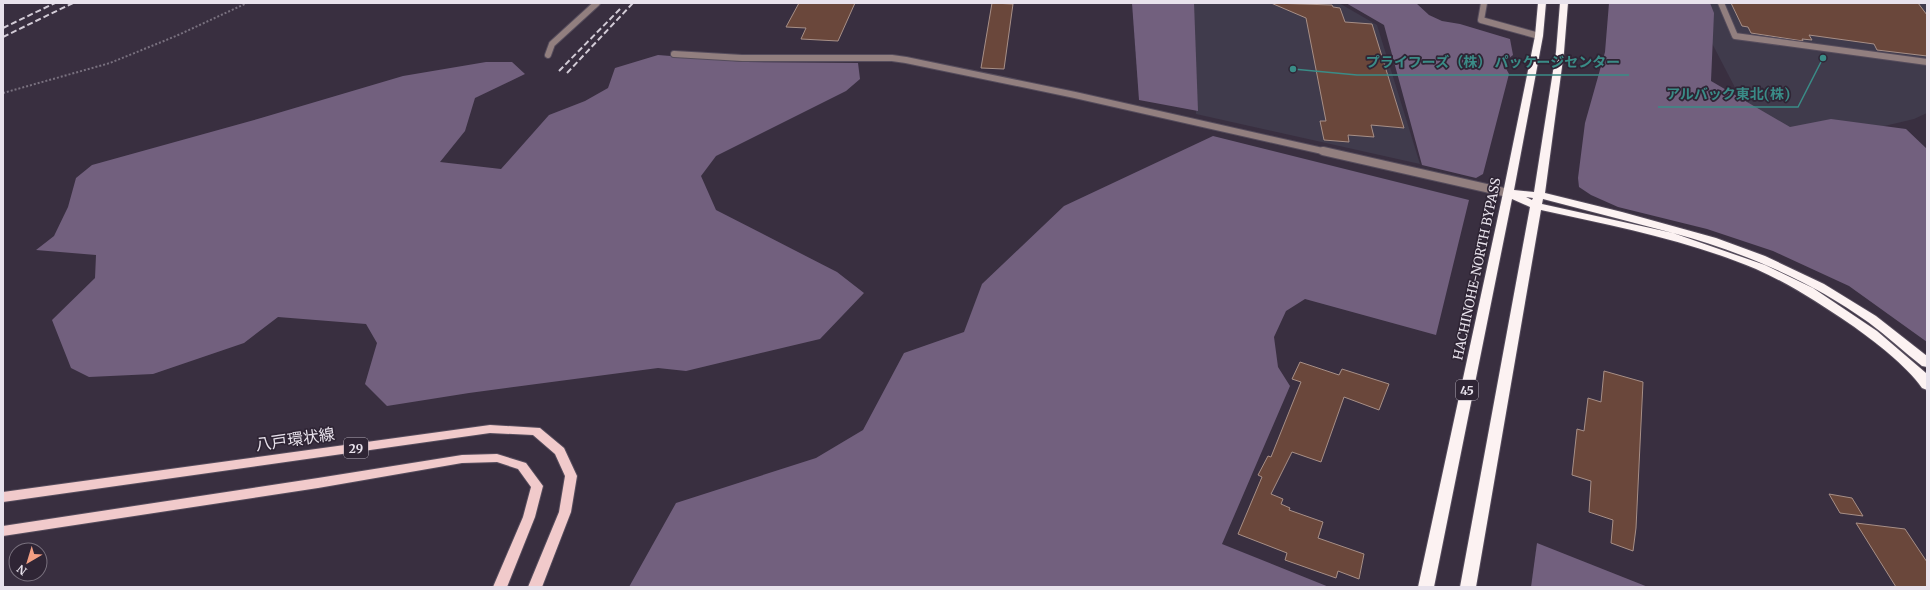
<svg xmlns="http://www.w3.org/2000/svg" width="1930" height="590" font-family="Merriweather,'Noto Sans JP',serif">
  <style>
    .industrial { fill: #403b4c }
    .forest { fill: #72607e }
    .building { fill: #6a473b; stroke: #a78f87 }
    .lines { fill: none; stroke-linecap: round; stroke-linejoin: round }
    .lane-casing { stroke: #554c5c; stroke-width: 8 }
    .street-far1-casing { stroke: #554c5c; stroke-width: 8 }
    .street-casing { stroke: #554c5c; stroke-width: 10 }
    .primary-casing { stroke: #554c5c; stroke-width: 2 }
    .highway-casing { stroke: #554c5c; stroke-width: 2 }
    .path { stroke: #79717f; stroke-width: 2; stroke-dasharray: 2 2; stroke-linecap: butt }
    .lane { stroke: #927f7f; stroke-width: 6 }
    .street-far1 { stroke: #927f7f; stroke-width: 6 }
    .street { stroke: #927f7f; stroke-width: 8 }
    .primary { fill: #f1cacb; fill-rule: evenodd }
    .highway { fill: #fcf2f2; fill-rule: evenodd }
    .rail { stroke: #d2cbd6; stroke-width: 2; stroke-dasharray: 6 3; stroke-linecap: butt }
    .labels { text-anchor: middle; dominant-baseline: central; stroke-width: 3.5; stroke-linejoin: round; paint-order: stroke }
    .shield { fill: #2f2535; stroke: #b0a9b5; stroke-width: 1 }
    .shield-label { font-size: 12px; font-weight: bold; fill: #e8e2ec }
    .street-label { font-size: 13px; fill: #e8e2ec; stroke: #2f2535 }
    .near-street-label { font-size: 16px; fill: #e8e2ec; stroke: #2f2535 }
    .leader { fill: none; stroke: #3a8c87; stroke-width: 1.5 }
    .callout-dot { fill: #3a8c87; stroke: #2f2535; stroke-width: 1.5 }
    .callout-label { font-size: 14px; text-anchor: middle; font-weight: bold; fill: #3a8c87; stroke: #2f2535; stroke-width: 3.5; stroke-linejoin: round; paint-order: stroke }
  </style>
  <rect width="100%" height="100%" fill="#392f40"/>
  <g class="industrial">
    <polygon points="1193,3 1339,3 1377,25 1420,164 1196,114"/>
    <polygon points="1691,3 1927,3 1927,113 1914,119 1821,141 1754,124"/>
  </g>
  <g class="forest">
    <polygon points="1132,3 1194,3 1198,111 1139,100"/>
    <polygon points="1346,3 1416,3 1429,15 1442,21 1460,24 1510,39 1513,55 1503,63 1509,74 1483,174 1476,178 1422,165 1384,25"/>
    <polygon points="1609,3 1710,3 1714,13 1711,81 1790,127 1831,119 1906,129 1927,149 1927,342 1849,286 1773,251 1707,229 1618,207 1591,195 1579,187 1578,178 1585,123 1605,52"/>
    <polygon points="658,55 746,62 858,63 860,79 846,91 716,156 701,176 716,210 837,272 864,293 820,339 686,371 658,368 469,393 387,406 365,384 377,343 366,324 278,317 244,343 153,374 89,377 71,368 52,320 95,278 96,255 36,250 54,236 68,207 76,178 92,165 261,118 403,76 486,62 512,62 525,74 475,98 465,131 440,162 501,169 549,115 585,101 608,88 615,68"/>
    <polygon points="1213,136 1469,200 1436,335 1305,299 1286,311 1274,337 1278,367 1290,386 1222,544 1329,587 629,587 676,503 816,458 863,430 904,353 964,332 982,284 1064,206"/>
    <polygon points="1537,543 1648,587 1531,587"/>
  </g>
  <g class="building">
    <polygon points="799,3 855,3 838,41 801,39 806,28 786,27"/>
    <polygon points="992,3 1013,4 1004,69 981,68"/>
    <polygon points="1271,3 1332,5 1333,7 1340,8 1345,22 1372,24 1404,128 1371,125 1374,137 1348,135 1349,142 1324,140 1320,121 1326,121 1306,18"/>
    <polygon points="1731,3 1918,3 1927,15 1927,56 1877,50 1874,44 1809,35 1812,40 1802,39 1803,41 1751,33 1748,27 1742,26"/>
    <polygon points="1300,362 1339,375 1342,369 1389,384 1379,410 1344,397 1321,462 1292,452 1271,494 1283,499 1281,504 1290,508 1289,510 1323,522 1318,538 1364,554 1359,579 1338,571 1336,578 1285,560 1287,553 1238,534 1262,477 1258,475 1268,456 1271,457 1301,382 1292,379"/>
    <polygon points="1604,371 1643,382 1636,528 1633,551 1611,543 1613,520 1589,512 1591,481 1572,475 1577,429 1584,431 1588,398 1601,402"/>
    <polygon points="1829,494 1852,498 1863,516 1840,513"/>
    <polygon points="1856,523 1905,529 1927,562 1927,587 1896,587"/>
  </g>
  <g class="lines">
    <g class="lane-casing">
      <g id="lane">
        <polyline points="1484,3 1481,20 1539,36"/>
        <polyline points="1721,3 1735,36 1927,62"/>
        <polyline points="548,55 552,44 597,3"/>
      </g>
    </g>
    <g class="street-far1-casing">
      <polyline id="street-far1" points="674,54 742,58 892,58 906,60 1075,95 1327,152"/>
    </g>
    <g class="street-casing">
      <polyline id="street" points="1323,151 1508,193"/>
    </g>
    <g class="primary-casing">
      <g id="primary">
        <polygon points="490,425 540,428 564,448 577,476 571,512 542,587 528,587 559,512 565,476 555,454 533,435 490,433 3,502 3,492"/>
        <polygon points="497,454 526,463 543,486 535,517 507,587 493,587 523,517 531,487 518,469 497,462 462,463 318,488 3,536 3,526 318,478 462,455"/>
      </g>
    </g>
    <g class="highway-casing">
      <path id="highway" d="M1538 3H1546L1543 36 1514 190 1534 192 1556 52 1560 3H1568L1564 52 1545 193 1622 212 1716 238 1765 256 1824 284 1876 316 1927 356V367L1922 366C1904 352 1887 336 1868 322 1810 280 1742 252 1673 233L1765 265 1813 288 1877 331 1926 373 1927 390 1922 388C1907 366 1873 340 1850 324 1820 304 1790 284 1756 269 1687 240 1614 226 1541 210L1476 587H1460L1530 207 1512 199 1434 587H1418L1503 193 1535 36ZM1526 197 1533 198 1532 200ZM1543 199 1673 233 1542 204Z"/>
    </g>
    <polyline class="path" points="3,93 110,63 176,36 247,3"/>
    <use href="#lane" class="lane"/>
    <use href="#street-far1" class="street-far1"/>
    <use href="#street" class="street"/>
    <use href="#primary" class="primary"/>
    <use href="#highway" class="highway"/>
    <g class="rail">
      <polyline points="3,28 55,3"/>
      <polyline points="3,37 73,3"/>
      <polyline points="559,71 622,7"/>
      <polyline points="567,73 633,3"/>
    </g>
  </g>
  <g class="labels">
    <g class="shield">
      <rect x="1456" y="380" width="22" height="20" rx="3"/>
      <rect x="344" y="438" width="24" height="20" rx="3"/>
    </g>
    <g class="shield-label">
      <text x="1467" y="390">45</text>
      <text x="356" y="448">29</text>
    </g>
    <g class="street-label">
      <text transform="translate(1477 269) rotate(-78)">HACHINOHE-NORTH BYPASS</text>
    </g>
    <g class="near-street-label">
      <text transform="translate(295 439) rotate(-8)">八戸環状線</text>
    </g>
  </g>
  <path class="leader" d="M1293 69L1357 75H1629M1823 58L1798 107H1658"/>
  <g class="callout-dot">
    <circle cx="1293" cy="69" r="4"/>
    <circle cx="1823" cy="58" r="4"/>
  </g>
  <g class="callout-label">
    <text x="1493" y="67">プライフーズ（株） パッケージセンター</text>
    <text x="1728" y="99">アルバック東北(株)</text>
  </g>
  <rect width="1930" height="590" fill="none" stroke="#e8e2ec" stroke-width="8"/>
  <g transform="translate(28 562) rotate(218)"><circle r="19" fill="#2f2535" stroke="#79717e"/>
  <path d="M0-3L7 15L0 10L-7 15Z" fill="#f39f83"/>
  <text y="-6" font-size="11" font-weight="bold" text-anchor="middle" fill="#e8e2ec">N</text>
  </g>
</svg>
